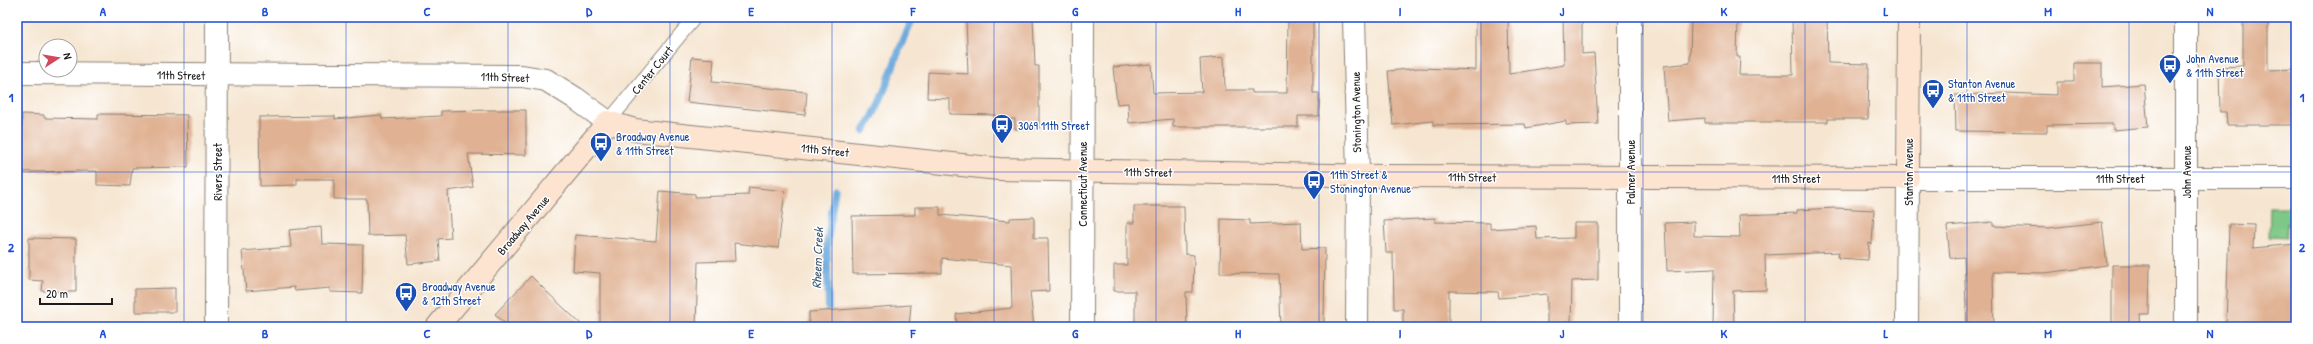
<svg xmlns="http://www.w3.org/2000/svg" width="2313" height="344" font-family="'Patrick Hand',sans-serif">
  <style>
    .green { fill: #7dc886; stroke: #4c7251 }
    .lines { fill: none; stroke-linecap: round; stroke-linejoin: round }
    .stream { stroke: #68a8db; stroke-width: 7 }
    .building { fill: #e0b192 }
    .lane-casing { stroke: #898176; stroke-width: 15 }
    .street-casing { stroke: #898176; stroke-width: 24 }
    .secondary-casing { stroke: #898176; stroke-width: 24 }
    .lane { stroke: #fff; stroke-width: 13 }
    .street { stroke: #fff; stroke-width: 22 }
    .secondary { stroke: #fde4d1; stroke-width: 22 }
    .grid { fill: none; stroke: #1d4ed8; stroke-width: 1; stroke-opacity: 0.55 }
    .labels { text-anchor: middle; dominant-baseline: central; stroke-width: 3; stroke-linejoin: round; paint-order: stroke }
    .transit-label { font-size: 12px; fill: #164399; stroke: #fff; text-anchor: start }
    .street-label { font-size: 12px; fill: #1c1c1c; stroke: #fff }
    .water-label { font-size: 13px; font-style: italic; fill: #3e5b72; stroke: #fff }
    .neatline { fill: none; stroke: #1d4ed8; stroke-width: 1.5 }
    .grid-label { font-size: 13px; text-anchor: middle; font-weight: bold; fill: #1d4ed8 }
  </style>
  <rect width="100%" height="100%" fill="#fff"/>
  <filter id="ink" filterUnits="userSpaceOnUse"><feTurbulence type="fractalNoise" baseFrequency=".025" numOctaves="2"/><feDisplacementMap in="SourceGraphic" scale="8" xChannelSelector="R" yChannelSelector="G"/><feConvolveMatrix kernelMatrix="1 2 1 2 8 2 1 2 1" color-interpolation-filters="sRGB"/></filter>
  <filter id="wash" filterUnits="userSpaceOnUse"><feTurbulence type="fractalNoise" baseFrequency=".012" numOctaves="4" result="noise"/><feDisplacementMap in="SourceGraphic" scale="16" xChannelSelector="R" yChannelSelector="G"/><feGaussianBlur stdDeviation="0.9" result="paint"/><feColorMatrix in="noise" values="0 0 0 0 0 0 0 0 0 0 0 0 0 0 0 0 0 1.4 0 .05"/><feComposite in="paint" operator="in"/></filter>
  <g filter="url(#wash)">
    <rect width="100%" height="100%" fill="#f6e6d1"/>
    <polygon class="green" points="2270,207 2296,207 2296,222 2287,223 2287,238 2269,237"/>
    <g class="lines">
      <g class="stream">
        <path d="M864 131C887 97 894 53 914 17"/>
        <polyline points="829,327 827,244 835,190"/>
      </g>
    </g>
    <g id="blocks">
      <g class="building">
        <polygon points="966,17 1033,17 1035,66 1039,66 1039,128 1015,129 1015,119 996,119 996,115 950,114 950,99 927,98 928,72 968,74"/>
        <polygon points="1288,17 1313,17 1313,93 1319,93 1319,116 1298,116 1298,127 1173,127 1173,119 1129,123 1128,103 1117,104 1113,67 1151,64 1153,93 1202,92 1200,59 1224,57 1225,90 1252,90 1252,93 1287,93"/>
        <polygon points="1476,17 1508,17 1509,74 1564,65 1563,17 1582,17 1582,54 1594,53 1598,124 1566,125 1566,121 1526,128 1525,124 1433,125 1433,121 1393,125 1388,71 1419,68 1476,70"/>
        <polygon points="1691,17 1738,17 1737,57 1740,57 1739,75 1793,75 1792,17 1827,17 1828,63 1869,64 1868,119 1828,119 1828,122 1739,122 1739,123 1705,123 1705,118 1668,121 1664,66 1690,63"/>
        <polygon points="2243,17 2268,17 2268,70 2296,69 2296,125 2227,125 2226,112 2220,112 2219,67 2243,66"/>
        <polygon points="692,57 714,59 712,82 807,92 805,115 687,102"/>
        <polygon points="2074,63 2102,63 2102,87 2144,84 2148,127 2113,130 2113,124 2047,125 2047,132 1956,131 1955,95 2005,93 2057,95 2057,82 2074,82"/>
        <polygon points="492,110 526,110 526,155 468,154 473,187 448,191 451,238 438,239 440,261 408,264 405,235 368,236 367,199 334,199 334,179 297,179 297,185 260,186 259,117 335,116 335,119 381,115 382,119 441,116 441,111"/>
        <polygon points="22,114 44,115 44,118 98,119 98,114 187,115 188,167 132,168 130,186 97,185 97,171 17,172 17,126 22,126"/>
        <polygon points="749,187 785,191 778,248 734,243 735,261 698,262 696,327 600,327 600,273 573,271 575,235 656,241 660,191 695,194 695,197 748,195"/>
        <polygon points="1134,206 1184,206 1185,254 1194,255 1193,292 1186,292 1187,327 1135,327 1135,291 1114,291 1114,265 1127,265 1127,223 1134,223"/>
        <polygon points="915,207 940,207 940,215 1010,221 1010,218 1034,217 1034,238 1048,238 1049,291 1030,292 1034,327 957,327 956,314 1012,308 1011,265 942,258 942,273 853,274 852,216 915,215"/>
        <polygon points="1835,208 1874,210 1872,244 1869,243 1868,260 1838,258 1839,252 1765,255 1766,290 1733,291 1734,327 1713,327 1714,269 1667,271 1665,223 1694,222 1694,236 1740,237 1739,215 1797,213 1797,210"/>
        <polygon points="1435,218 1435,222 1490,223 1490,229 1536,226 1537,239 1574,238 1574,223 1598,223 1598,280 1572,281 1571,327 1547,327 1547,294 1499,298 1498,292 1449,291 1449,327 1403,327 1403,309 1394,309 1393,253 1386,253 1384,221"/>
        <polygon points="1221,219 1250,220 1250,224 1301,222 1302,249 1325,248 1324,327 1281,327 1279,274 1220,273"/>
        <polygon points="1993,222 1993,226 2049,228 2102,222 2107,265 2045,273 1993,272 1994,327 1967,327 1964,257 1950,258 1947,226"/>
        <polygon points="2229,224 2254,225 2253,248 2296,244 2296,327 2226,327"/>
        <polygon points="321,227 322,244 363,245 362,293 330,292 330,288 295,291 294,287 246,291 242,251 291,247 289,230"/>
        <polygon points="29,238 76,239 76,292 42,291 43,281 29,280"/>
        <polygon points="2112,265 2150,265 2149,314 2140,314 2141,327 2112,327"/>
        <polygon points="531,276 547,292 584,327 509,327 495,314"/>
        <polygon points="175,288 175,312 135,312 135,289"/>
        <polygon points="911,305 909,327 809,327 809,312"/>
      </g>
    </g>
  </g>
  <g filter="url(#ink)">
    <use href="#blocks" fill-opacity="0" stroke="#898176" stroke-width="1"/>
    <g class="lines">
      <g class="lane-casing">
        <polyline id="lane" points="608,122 695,17"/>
      </g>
      <g class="street-casing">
        <g id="street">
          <polyline points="1354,17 1358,175 1357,327"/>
          <polyline points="1630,17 1630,327"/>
          <polyline points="17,73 522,76 546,80 575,98 608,122"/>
          <polyline points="216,327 217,17"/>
          <polyline points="1082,327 1083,17"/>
          <polyline points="1907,327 1908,178 2296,178"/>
          <polyline points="2186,327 2186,17"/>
        </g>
      </g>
      <g class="secondary-casing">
        <polyline id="secondary" points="437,327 608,122 635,130 999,169 1382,176 1908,178 1909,17"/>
      </g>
      <use href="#lane" class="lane"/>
      <use href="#street" class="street"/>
      <use href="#secondary" class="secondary"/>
    </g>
  </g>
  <path class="grid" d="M184 17V327M346 17V327M508 17V327M670 17V327M832 17V327M994 17V327M1156 17V327M1319 17V327M1481 17V327M1643 17V327M1805 17V327M1967 17V327M2129 17V327M17 172H2296"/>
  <defs>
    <g id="bus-pin" transform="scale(1.15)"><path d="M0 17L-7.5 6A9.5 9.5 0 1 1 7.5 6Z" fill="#1a4fb4" stroke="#fff"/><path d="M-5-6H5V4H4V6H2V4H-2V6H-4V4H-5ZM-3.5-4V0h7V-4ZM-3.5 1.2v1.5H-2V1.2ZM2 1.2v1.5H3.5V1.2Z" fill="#fff"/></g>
  </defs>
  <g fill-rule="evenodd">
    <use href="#bus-pin" x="2170" y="65"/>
    <use href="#bus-pin" x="1933" y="90"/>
    <use href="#bus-pin" x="1002" y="125"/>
    <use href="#bus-pin" x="601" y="143"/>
    <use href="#bus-pin" x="1314" y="181"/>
    <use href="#bus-pin" x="406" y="293"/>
  </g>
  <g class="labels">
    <g class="transit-label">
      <text x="2186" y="58">John Avenue<tspan x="2186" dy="14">&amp; 11th Street</tspan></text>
      <text x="1948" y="83">Stanton Avenue<tspan x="1948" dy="14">&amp; 11th Street</tspan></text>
      <text x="1018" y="125">3069 11th Street</text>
      <text x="616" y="136">Broadway Avenue<tspan x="616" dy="14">&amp; 11th Street</tspan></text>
      <text x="1330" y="174">11th Street &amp;<tspan x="1330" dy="14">Stonington Avenue</tspan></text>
      <text x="422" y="286">Broadway Avenue<tspan x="422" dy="14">&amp; 12th Street</tspan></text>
    </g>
    <g class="street-label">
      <text transform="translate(652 70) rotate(-51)">Center Court</text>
      <text transform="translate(181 75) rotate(1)">11th Street</text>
      <text transform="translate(505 77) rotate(2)">11th Street</text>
      <text transform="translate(1356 112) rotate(-91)">Stonington Avenue</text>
      <text transform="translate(825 150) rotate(6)">11th Street</text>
      <text transform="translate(217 172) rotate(-90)">Rivers Street</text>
      <text transform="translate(1148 172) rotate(1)">11th Street</text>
      <text transform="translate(1630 172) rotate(-90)">Palmer Avenue</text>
      <text transform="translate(1908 172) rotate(-90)">Stanton Avenue</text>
      <text transform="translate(2186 172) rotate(-90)">John Avenue</text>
      <text transform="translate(1472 177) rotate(1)">11th Street</text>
      <text x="1796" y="178">11th Street</text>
      <text x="2120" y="178">11th Street</text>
      <text transform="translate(1082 184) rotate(-90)">Connecticut Avenue</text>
      <text transform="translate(523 225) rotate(-50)">Broadway Avenue</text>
    </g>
    <g class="water-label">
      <text transform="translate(817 258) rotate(-88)">Rheem Creek</text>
    </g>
  </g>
  <rect width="2313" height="344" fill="none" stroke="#fff" stroke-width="44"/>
  <g transform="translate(58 58) rotate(78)"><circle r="19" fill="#ffffff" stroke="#a4a4a4"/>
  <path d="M0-3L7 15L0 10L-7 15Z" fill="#d1495b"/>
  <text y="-6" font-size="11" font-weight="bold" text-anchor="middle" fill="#1c1c1c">N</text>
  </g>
  <path d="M40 298v6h72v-6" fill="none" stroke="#1c1c1c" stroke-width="2"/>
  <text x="46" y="298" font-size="12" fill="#1c1c1c" stroke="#ffffff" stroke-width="3" paint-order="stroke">20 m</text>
  <rect x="22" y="22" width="2269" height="300" class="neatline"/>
  <g class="grid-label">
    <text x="103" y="16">A</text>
    <text x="265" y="16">B</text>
    <text x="427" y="16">C</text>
    <text x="589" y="16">D</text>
    <text x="751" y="16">E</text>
    <text x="913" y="16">F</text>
    <text x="1075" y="16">G</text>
    <text x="1238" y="16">H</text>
    <text x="1400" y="16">I</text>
    <text x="1562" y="16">J</text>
    <text x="1724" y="16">K</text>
    <text x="1886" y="16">L</text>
    <text x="2048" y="16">M</text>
    <text x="2210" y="16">N</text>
    <text x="11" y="102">1</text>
    <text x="2302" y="102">1</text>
    <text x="11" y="252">2</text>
    <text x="2302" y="252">2</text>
    <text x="103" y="338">A</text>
    <text x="265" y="338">B</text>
    <text x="427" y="338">C</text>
    <text x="589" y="338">D</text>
    <text x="751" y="338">E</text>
    <text x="913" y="338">F</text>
    <text x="1075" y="338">G</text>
    <text x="1238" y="338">H</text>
    <text x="1400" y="338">I</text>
    <text x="1562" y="338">J</text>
    <text x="1724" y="338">K</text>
    <text x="1886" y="338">L</text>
    <text x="2048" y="338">M</text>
    <text x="2210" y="338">N</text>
  </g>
</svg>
